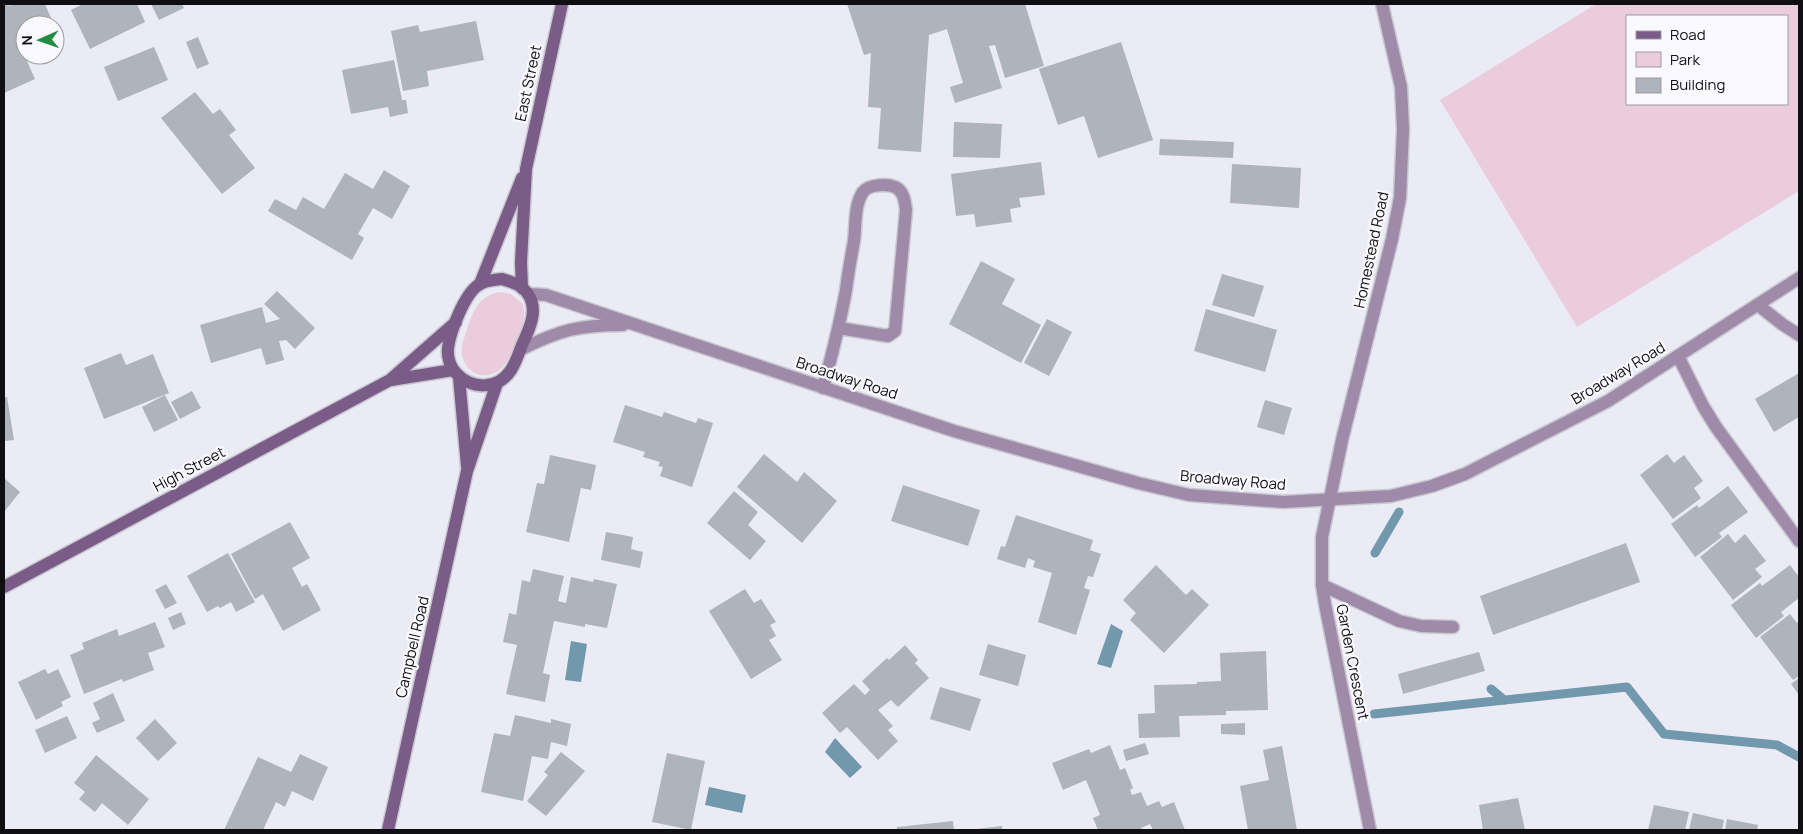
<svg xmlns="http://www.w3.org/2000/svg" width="1803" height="834" font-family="Manrope,sans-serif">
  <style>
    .green { fill: #ebccdc; fill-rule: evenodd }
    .water { fill: #7198ad }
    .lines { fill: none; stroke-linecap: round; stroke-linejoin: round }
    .stream { stroke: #7198ad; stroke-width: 9 }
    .building { fill: #aeb3bc }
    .lane-casing { stroke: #c8c8d1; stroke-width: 15 }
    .street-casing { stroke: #c8c8d1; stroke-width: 15 }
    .secondary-casing { stroke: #c8c8d1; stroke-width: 15 }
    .lane { stroke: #a08aa9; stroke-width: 12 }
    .street { stroke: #a08aa9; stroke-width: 12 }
    .secondary { stroke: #7b5b87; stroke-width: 12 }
    .labels { text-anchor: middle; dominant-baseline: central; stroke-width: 4.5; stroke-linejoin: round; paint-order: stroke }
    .street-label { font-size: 15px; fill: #0f0f12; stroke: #f9f9ff }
  </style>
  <rect width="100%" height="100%" fill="#ebebf5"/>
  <g class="green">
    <path d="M1596 4H1799V191L1577 327 1440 100ZM1627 16H1787V104H1627Z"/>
    <path d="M501 292 511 294 523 304C523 308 525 312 524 316 524 329 509 364 498 371 479 384 458 366 462 345 470 323 473 295 501 292Z"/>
  </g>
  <g class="water">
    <polygon points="1111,624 1123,631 1111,668 1097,664"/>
    <polygon points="571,641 587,644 581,682 565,680"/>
    <polygon points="835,738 862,767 850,778 825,752"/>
    <polygon points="709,787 746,795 742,813 705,805"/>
  </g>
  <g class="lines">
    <g class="stream">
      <polyline points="1375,553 1399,512"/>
      <polyline points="1491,689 1504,700"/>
      <polyline points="1374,714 1627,687 1664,734 1777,745 1799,757"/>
    </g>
  </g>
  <g class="building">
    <polygon points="4,4 8,4 9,6 14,4 45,4 54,25 25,25 25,51 23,52 35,79 4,93"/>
    <polygon points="83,4 137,4 145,22 90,49 71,10"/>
    <polygon points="151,4 182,4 184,8 159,20"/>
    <polygon points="847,4 1025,4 1044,66 1005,78 995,45 989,46 1002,88 955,103 950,87 963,83 947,29 929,35 921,152 878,149 881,108 868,107 871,53 864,55"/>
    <polygon points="476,21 484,60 427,71 429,86 403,91 391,31 418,25 420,32"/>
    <polygon points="198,37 209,64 197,69 186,42"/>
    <polygon points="1121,42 1153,140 1098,158 1084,116 1058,125 1039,69"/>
    <polygon points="154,47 168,80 118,101 104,67"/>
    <polygon points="394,60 402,100 406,100 408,113 390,117 388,107 351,114 342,70"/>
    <polygon points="195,92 213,114 220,109 236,130 229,135 255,168 222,194 161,118"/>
    <polygon points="954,122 1002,124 1000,158 953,157"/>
    <polygon points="1160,139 1234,142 1233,158 1159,155"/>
    <polygon points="1041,162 1045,195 1019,198 1021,207 1010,209 1012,222 976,227 974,214 956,216 951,174"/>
    <polygon points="1232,164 1301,168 1299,208 1230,203"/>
    <polygon points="384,170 410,186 392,219 373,208 358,234 364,238 352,260 268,211 275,199 296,210 303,197 324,209 345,173 373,189"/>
    <polygon points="981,261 1015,279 1002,304 1041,325 1021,363 949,324"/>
    <polygon points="1222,274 1264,286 1254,317 1212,305"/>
    <polygon points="277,291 315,328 295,349 286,340 279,341 284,360 266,365 261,348 211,363 200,325 262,307 266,323 280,319 264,304"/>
    <polygon points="1206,309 1277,330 1265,372 1194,351"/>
    <polygon points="1047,319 1072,332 1049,376 1024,363"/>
    <polygon points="121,353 126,365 153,354 169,393 104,419 84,368"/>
    <polygon points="1799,373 1799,417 1774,432 1755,399"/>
    <polygon points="192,391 201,408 180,419 171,402"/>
    <polygon points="165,395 178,420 154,432 142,407"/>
    <polygon points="4,397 7,397 14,440 4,441"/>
    <polygon points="1265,400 1292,408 1284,435 1257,427"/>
    <polygon points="625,405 662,417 664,412 696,423 698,418 713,423 692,487 660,476 663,467 658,466 660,462 643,457 645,452 613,442"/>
    <polygon points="764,454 797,482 804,472 837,501 802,543 737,487"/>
    <polygon points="1667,454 1674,463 1684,455 1703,481 1694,488 1701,498 1673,519 1640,475"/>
    <polygon points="550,455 596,465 591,490 581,488 569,542 526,532 537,483 544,484"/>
    <polygon points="4,478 20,492 4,512"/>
    <polygon points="903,485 980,510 968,546 891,521"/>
    <polygon points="1728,486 1748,512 1719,533 1722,537 1695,557 1671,524 1697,505 1699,508"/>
    <polygon points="734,491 758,512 748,525 766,541 750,560 707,523"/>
    <polygon points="1016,515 1093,540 1090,550 1101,554 1093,577 1088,576 1084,588 1090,590 1076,635 1038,622 1052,573 1033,567 1035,561 1028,558 1025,568 997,559 1001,546 1005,547"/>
    <polygon points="290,522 310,558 292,568 302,587 307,584 321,610 283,631 263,594 255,599 231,554"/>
    <polygon points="606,532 633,537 631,549 643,552 640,568 601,560"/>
    <polygon points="1728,534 1735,543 1745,534 1766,561 1755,569 1762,577 1733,600 1700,557"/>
    <polygon points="1626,543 1640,582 1493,635 1480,596"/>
    <polygon points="228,553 255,602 236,612 231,602 220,608 218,606 207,612 187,576"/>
    <polygon points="1156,565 1186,595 1192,589 1209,605 1164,653 1130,620 1136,613 1123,600"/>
    <polygon points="1790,565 1799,577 1799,598 1781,612 1784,616 1756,638 1731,605 1760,583 1762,586"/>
    <polygon points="533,569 564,576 558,601 566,603 571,577 593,582 594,579 617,584 607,628 585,624 585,627 554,621 543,673 550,675 545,702 506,694 517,645 503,642 509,613 516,615 522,580 530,582"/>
    <polygon points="166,584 177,603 165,609 155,590"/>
    <polygon points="745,589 754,603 761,599 776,622 770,625 776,636 769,640 782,660 751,679 709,611"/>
    <polygon points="181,612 186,624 173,630 168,618"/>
    <polygon points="1790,614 1797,623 1799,621 1799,676 1793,680 1760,637"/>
    <polygon points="155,622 165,647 148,653 154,670 123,682 122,679 84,694 70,655 84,649 82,643 117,629 119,636"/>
    <polygon points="988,644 1026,655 1018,686 979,675"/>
    <polygon points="905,645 918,660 915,663 929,678 898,707 891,700 878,710 893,726 888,730 898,741 878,760 847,727 840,733 822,713 854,684 865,695 870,690 862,681 887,658 889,660"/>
    <polygon points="1266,651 1268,710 1226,711 1226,715 1179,716 1180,737 1139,738 1138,714 1155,713 1154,685 1197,684 1197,682 1221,681 1220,653"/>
    <polygon points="1479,652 1485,671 1403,694 1398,674"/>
    <polygon points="45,669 48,674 58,669 71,697 61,702 63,706 36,720 18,682"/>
    <polygon points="1799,678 1799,695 1791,684"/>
    <polygon points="940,687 981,699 970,731 930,719"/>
    <polygon points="113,693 125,721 97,733 92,723 100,719 93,703"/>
    <polygon points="515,715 551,723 551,719 571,724 567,746 551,742 548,759 532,756 523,801 481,792 494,733 510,736"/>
    <polygon points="67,716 77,738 45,753 35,730"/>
    <polygon points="155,719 177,743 158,761 136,738"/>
    <polygon points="1245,723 1245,735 1221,734 1221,724"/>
    <polygon points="1145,743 1149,754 1126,761 1123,750"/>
    <polygon points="1110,745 1120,770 1125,768 1133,788 1130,790 1132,795 1141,792 1147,806 1159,801 1162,807 1174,802 1185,830 1153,830 1150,824 1141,828 1142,830 1098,830 1093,818 1100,815 1086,780 1063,790 1052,763 1089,749 1091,753"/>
    <polygon points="1282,746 1297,830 1248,830 1240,786 1269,780 1263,750"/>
    <polygon points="561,752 585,771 546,816 527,801 548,775 544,772"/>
    <polygon points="667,753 705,761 691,830 652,822"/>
    <polygon points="300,754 328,767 313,801 292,791 285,807 276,802 263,830 224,830 258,757 291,772"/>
    <polygon points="96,755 149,799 128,825 102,803 95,812 79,799 85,792 74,783"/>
    <polygon points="1518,798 1525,830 1483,830 1479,805"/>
    <polygon points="1654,805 1689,812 1685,830 1648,830"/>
    <polygon points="1693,813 1724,820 1722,830 1689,830"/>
    <polygon points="1727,819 1758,825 1757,830 1725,830"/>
    <polygon points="953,821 954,830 897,830 897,827"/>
    <polygon points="1002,826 1002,830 976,830 976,829"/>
  </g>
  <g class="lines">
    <g class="lane-casing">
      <g id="lane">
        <polyline points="1758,305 1782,324 1799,335"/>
        <polyline points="1678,356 1703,406 1716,427 1799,541"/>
        <path d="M823 388C832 355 840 323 846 290 848 274 851 257 854 241 856 226 854 205 863 192 869 184 887 184 895 187 904 191 905 202 906 210L895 331 888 336 839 328"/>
        <polyline points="1322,585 1399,621 1421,626 1453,627"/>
      </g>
    </g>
    <g class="street-casing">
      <g id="street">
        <polyline points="528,294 546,295 954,431 1138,483 1189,495 1283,502 1391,496 1432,486 1465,474 1608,401 1799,278"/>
        <path d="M520 350C559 330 579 325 623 325"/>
        <polyline points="1370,830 1325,604 1322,585 1322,537 1342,440 1392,239 1400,198 1403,129 1401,87 1382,4"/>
      </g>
    </g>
    <g class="secondary-casing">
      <g id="secondary">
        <path d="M502 279C512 282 522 285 528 294 539 310 529 330 522 345 519 353 516 362 511 370 498 390 472 390 456 373 450 367 447 357 448 348 450 332 465 292 480 284 486 280 495 280 502 279Z"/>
        <polyline points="480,284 522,178"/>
        <polyline points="522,288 521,262 526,169 562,4"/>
        <polyline points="459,377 467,466"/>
        <polyline points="391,380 453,370"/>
        <polyline points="4,587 390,380 456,322"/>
        <polyline points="388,830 467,471 497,383"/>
      </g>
    </g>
    <use href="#lane" class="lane"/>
    <use href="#street" class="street"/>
    <use href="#secondary" class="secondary"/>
  </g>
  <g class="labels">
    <g class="street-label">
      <text transform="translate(528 83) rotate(-78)">East Street</text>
      <text transform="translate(1371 250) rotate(-78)">Homestead Road</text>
      <text transform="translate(1618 373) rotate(-31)">Broadway Road</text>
      <text transform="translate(847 378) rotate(18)">Broadway Road</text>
      <text transform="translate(189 469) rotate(-28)">High Street</text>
      <text transform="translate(1233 480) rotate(5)">Broadway Road</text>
      <text transform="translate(412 647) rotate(-77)">Campbell Road</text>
      <text transform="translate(1353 662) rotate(79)">Garden Crescent</text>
    </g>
  </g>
  <rect width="1803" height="834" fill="none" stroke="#0f0f12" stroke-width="10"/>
  <rect x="1626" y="15" width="162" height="90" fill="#f9f9ff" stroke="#9b9ba0"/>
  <rect x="1636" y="31" width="25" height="8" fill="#7b5b87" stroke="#9b9ba0"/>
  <text x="1670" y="40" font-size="15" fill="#0f0f12">Road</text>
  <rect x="1636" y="52" width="25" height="15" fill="#ebccdc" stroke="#9b9ba0"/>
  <text x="1670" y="65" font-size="15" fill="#0f0f12">Park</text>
  <rect x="1636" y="78" width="25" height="15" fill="#aeb3bc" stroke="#9b9ba0"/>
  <text x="1670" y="90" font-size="15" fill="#0f0f12">Building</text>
  <g transform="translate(40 40) rotate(268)"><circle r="24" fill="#f9f9ff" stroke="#9b9ba0"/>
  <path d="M0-4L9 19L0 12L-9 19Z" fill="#218c42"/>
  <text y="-8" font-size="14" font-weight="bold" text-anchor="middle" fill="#0f0f12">N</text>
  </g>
</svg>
